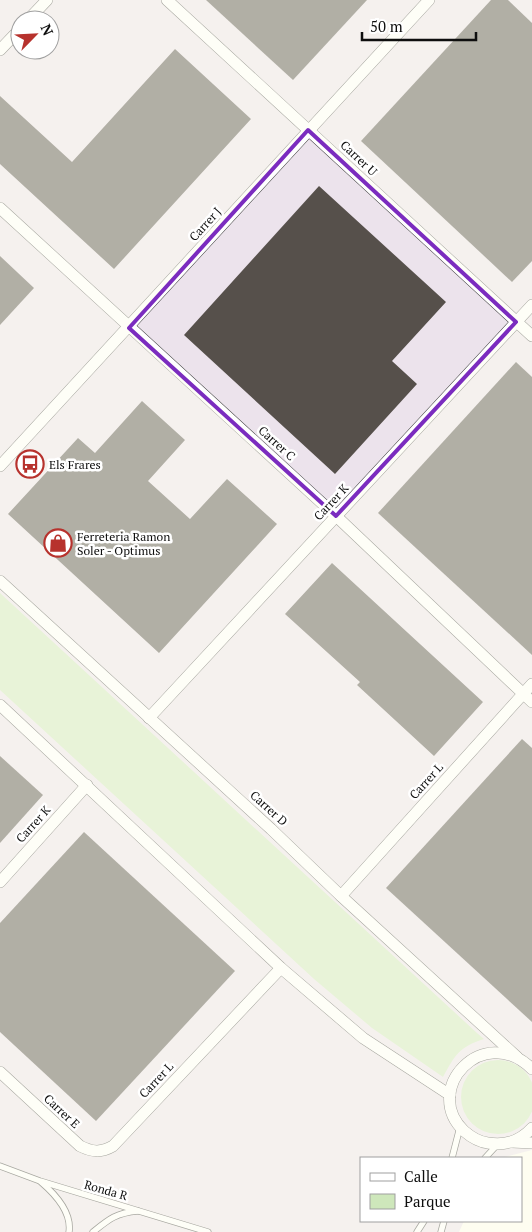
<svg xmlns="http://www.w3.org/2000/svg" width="532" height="1232" font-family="'PT Serif',serif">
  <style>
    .industrial { fill: #ece3ec; fill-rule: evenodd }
    .green { fill: #cee7bb }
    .building { fill: #56504b }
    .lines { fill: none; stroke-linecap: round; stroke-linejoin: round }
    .lane-casing { stroke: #414141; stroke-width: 7 }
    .street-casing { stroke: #414141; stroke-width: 12 }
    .lane { stroke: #fff; stroke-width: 5.5 }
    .street { stroke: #fff; stroke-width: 11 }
    .marked { fill: none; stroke: #7b2cbf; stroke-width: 4; stroke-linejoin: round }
    .labels { text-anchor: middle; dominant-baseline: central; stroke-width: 5; stroke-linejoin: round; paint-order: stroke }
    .street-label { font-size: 12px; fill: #0e0e0e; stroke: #fff }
    .poi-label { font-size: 12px; fill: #0e0e0e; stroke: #fff; text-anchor: start }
  </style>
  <rect width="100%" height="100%" fill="#fefdf0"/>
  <path class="industrial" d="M0 0H532V1150L501 1158H361V1221H464L459 1232H0ZM20 20H50V50H20Z"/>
  <g class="green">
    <path d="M0 593 477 1033 484 1039C459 1047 455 1055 443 1077L372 1028 314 979 0 690Z"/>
    <circle cx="498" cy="1097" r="37"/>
  </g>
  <g class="building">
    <polygon points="206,0 367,0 293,80"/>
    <polygon points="491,0 508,0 532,23 532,261 512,282 361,141"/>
    <polygon points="175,49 251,119 114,269 0,164 0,96 72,162"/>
    <polygon points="319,186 446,302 392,361 417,384 335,474 184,335"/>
    <polygon points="0,256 34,288 0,325"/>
    <polygon points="516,362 532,377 532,655 378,513"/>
    <polygon points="142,401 185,440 148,481 190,519 227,479 277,524 159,653 8,514 78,438 95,453"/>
    <polygon points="332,563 483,702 434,756 357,685 360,682 285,614"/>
    <polygon points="522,739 532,748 532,1022 386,888"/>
    <polygon points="0,756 43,795 0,843"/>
    <polygon points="84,832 235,971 96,1121 0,1032 0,923"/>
  </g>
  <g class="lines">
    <g class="lane-casing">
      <g id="lane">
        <polyline points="452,1158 460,1127"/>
        <polyline points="485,1158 497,1145"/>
        <polyline points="0,1166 40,1181 208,1232"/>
        <path d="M41 1182C55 1194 72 1212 69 1232"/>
        <path d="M93 1232C109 1219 116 1213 138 1211"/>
        <polyline points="417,1232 424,1221"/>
        <polyline points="441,1232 444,1221"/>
      </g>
    </g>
    <g class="street-casing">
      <g id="street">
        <polyline points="167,0 532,336"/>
        <polyline points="28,20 47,0"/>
        <polyline points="0,50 20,29"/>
        <polyline points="0,208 336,516 532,702"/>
        <polyline points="0,466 429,0"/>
        <polyline points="0,581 271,829 341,896 517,1057"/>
        <polyline points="0,705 281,968 363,1038 450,1095"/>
        <polyline points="149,718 532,305"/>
        <polyline points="0,882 87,785"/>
        <polyline points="341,896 532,684"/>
        <path d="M532 1069C483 1021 421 1090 464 1131 471 1137 479 1142 488 1143 505 1146 520 1141 532 1128"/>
        <path d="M0 1072 80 1146C92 1152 101 1153 113 1146L281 968"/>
        <polyline points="512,1142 532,1143"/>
      </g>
    </g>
    <use href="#lane" class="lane"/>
    <use href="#street" class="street"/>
  </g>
  <path d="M0 0H532V1232H0ZM308 130 516 322 336 516 129 328Z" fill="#fefdf0" fill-opacity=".55" fill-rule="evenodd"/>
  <path class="marked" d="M308 130 516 322 336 516 129 328Z"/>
  <defs>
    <g id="bus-ring" transform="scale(1.4375)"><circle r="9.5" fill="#fff" stroke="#b7322d" stroke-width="1.5"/><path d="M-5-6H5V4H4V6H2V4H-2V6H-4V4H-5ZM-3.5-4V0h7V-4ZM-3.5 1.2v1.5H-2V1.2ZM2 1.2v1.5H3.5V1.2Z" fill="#b7322d"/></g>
    <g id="shop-ring" transform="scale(1.4375)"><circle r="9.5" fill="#fff" stroke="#b7322d" stroke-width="1.5"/><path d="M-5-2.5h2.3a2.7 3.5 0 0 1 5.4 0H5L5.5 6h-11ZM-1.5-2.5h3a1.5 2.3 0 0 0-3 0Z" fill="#b7322d"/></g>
  </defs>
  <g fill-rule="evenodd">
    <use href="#bus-ring" x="30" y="464"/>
    <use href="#shop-ring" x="58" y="543"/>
  </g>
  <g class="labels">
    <g class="street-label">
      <text transform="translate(359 158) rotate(43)">Carrer U</text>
      <text transform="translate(205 224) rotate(-48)">Carrer J</text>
      <text transform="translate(277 443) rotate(42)">Carrer C</text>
      <text transform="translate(331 502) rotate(-47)">Carrer K</text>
      <text transform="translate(426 781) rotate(-48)">Carrer L</text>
      <text transform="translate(269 808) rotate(42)">Carrer D</text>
      <text transform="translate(33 824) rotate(-48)">Carrer K</text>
      <text transform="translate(156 1080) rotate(-47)">Carrer L</text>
      <text transform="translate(62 1111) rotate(43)">Carrer E</text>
      <text transform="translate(106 1190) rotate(16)">Ronda R</text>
    </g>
    <g class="poi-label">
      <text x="49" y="464">Els Frares</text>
      <text x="77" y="536">Ferreteria Ramon<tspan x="77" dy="14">Soler - Optimus</tspan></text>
    </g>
  </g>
  <rect x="360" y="1157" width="162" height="65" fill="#ffffff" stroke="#9f9f9f"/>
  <rect x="370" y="1173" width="25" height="8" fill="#ffffff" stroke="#9f9f9f"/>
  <text x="404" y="1182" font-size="15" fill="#0e0e0e">Calle</text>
  <rect x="370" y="1194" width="25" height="15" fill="#cee7bb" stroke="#9f9f9f"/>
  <text x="404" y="1207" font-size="15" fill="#0e0e0e">Parque</text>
  <g transform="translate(35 35) rotate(66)"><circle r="24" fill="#ffffff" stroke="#9f9f9f"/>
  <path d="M0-4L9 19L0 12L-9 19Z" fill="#b7322d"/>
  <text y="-8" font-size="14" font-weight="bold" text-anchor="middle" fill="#0e0e0e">N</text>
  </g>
  <path d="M362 32v8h114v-8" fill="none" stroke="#0e0e0e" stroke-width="2.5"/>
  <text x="370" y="32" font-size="15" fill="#0e0e0e" stroke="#ffffff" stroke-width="4" paint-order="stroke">50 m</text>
</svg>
